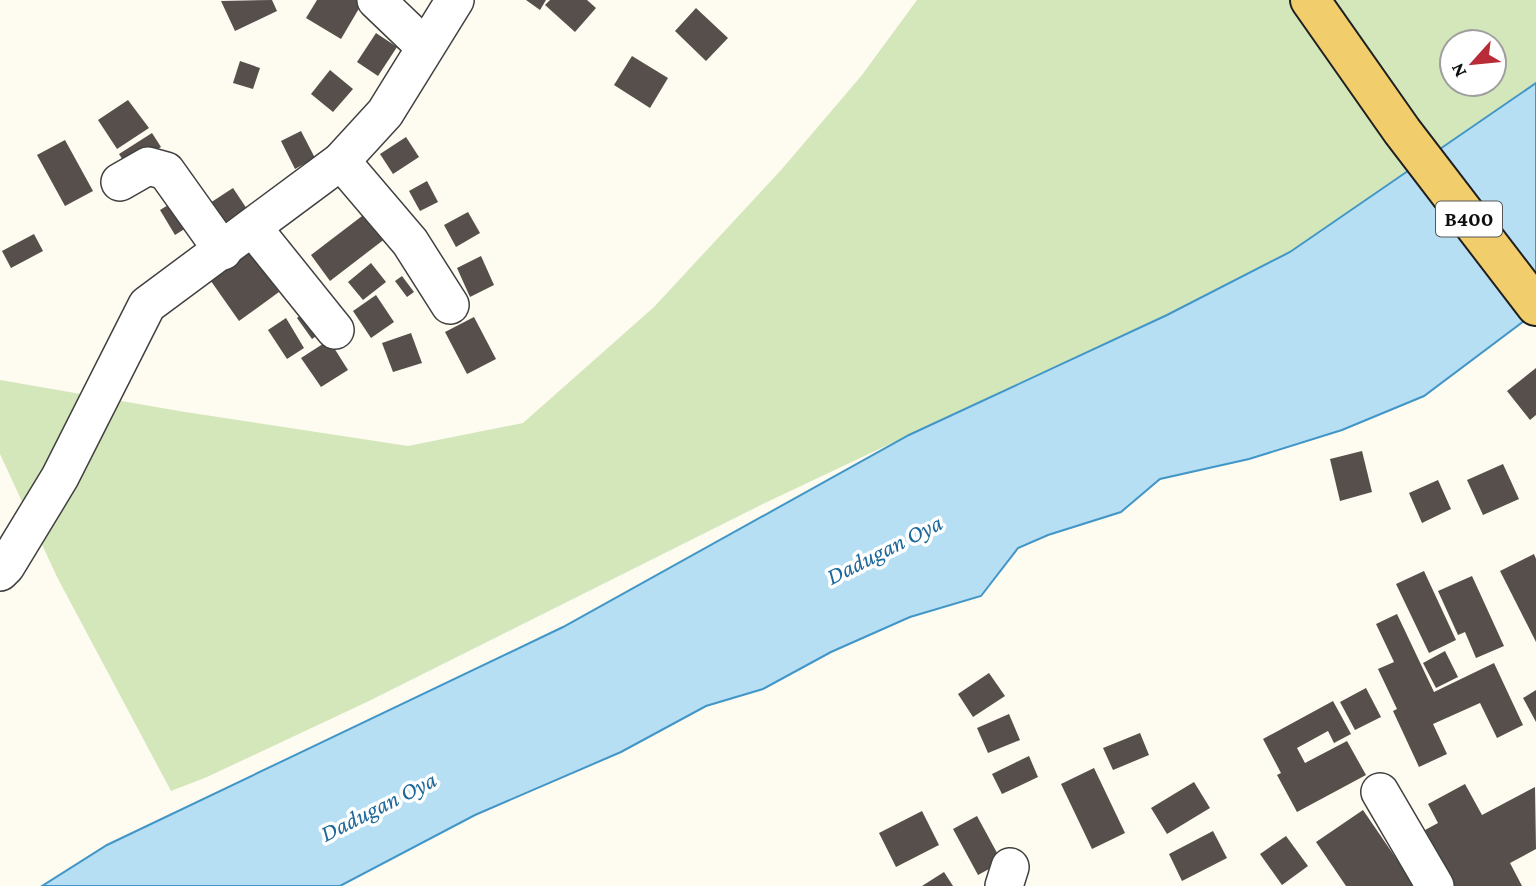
<svg xmlns="http://www.w3.org/2000/svg" width="1536" height="886" font-family="'Crimson Pro',serif">
  <style>
    .green { fill: #d4e7bb; fill-rule: evenodd }
    .water { fill: #b7dff3; stroke: #4196c7; stroke-width: 2 }
    .building { fill: #564f4b }
    .lines { fill: none; stroke-linecap: round; stroke-linejoin: round }
    .minor-casing { stroke: #414141; stroke-width: 40 }
    .major-casing { stroke: #1f1f1f; stroke-width: 42 }
    .minor { stroke: #fff; stroke-width: 37 }
    .major { stroke: #f2cd6c; stroke-width: 38 }
    .labels { text-anchor: middle; dominant-baseline: central; stroke-width: 7; stroke-linejoin: round; paint-order: stroke }
    .shield { fill: #fff; stroke: #565656; stroke-width: 2 }
    .shield-label { font-size: 21px; font-weight: bold; fill: #0e0e0e }
    .water-label { font-size: 24px; font-style: italic; fill: #1d689a; stroke: #fff }
  </style>
  <rect width="100%" height="100%" fill="#fefbf0"/>
  <path class="green" d="M917 0H1536V83L1404 176 1256 275 1019 383 767 502 369 701 207 777 171 791 57 577 0 454V380L185 412 408 446 523 423 654 307 782 169 862 75ZM1452 42H1494V84H1452Z"/>
  <polygon class="water" points="1536,83 1536,312 1424,396 1342,430 1249,459 1160,479 1121,512 1048,535 1018,548 981,596 910,617 831,652 763,689 706,706 621,752 475,815 340,886 42,886 107,845 563,627 909,435 1167,315 1290,252"/>
  <g class="building">
    <polygon points="272,0 277,11 235,31 221,1"/>
    <polygon points="317,0 364,0 341,39 306,18"/>
    <polygon points="526,0 546,0 540,10"/>
    <polygon points="550,0 587,0 596,8 575,32 545,5"/>
    <polygon points="696,8 728,38 706,61 675,31"/>
    <polygon points="376,33 397,47 378,76 357,62"/>
    <polygon points="632,56 668,78 650,108 614,85"/>
    <polygon points="240,61 260,68 253,89 233,83"/>
    <polygon points="330,70 353,89 333,112 311,94"/>
    <polygon points="128,100 149,128 117,149 98,120"/>
    <polygon points="301,131 315,158 295,169 281,141"/>
    <polygon points="152,133 161,147 128,168 119,154"/>
    <polygon points="406,137 419,157 393,174 380,154"/>
    <polygon points="65,140 93,191 65,206 37,155"/>
    <polygon points="427,181 438,202 420,211 409,191"/>
    <polygon points="233,188 247,209 224,225 210,203"/>
    <polygon points="178,199 194,223 175,235 160,210"/>
    <polygon points="468,212 480,233 456,247 444,225"/>
    <polygon points="366,213 386,238 330,281 311,255"/>
    <polygon points="34,234 43,251 11,268 2,251"/>
    <polygon points="246,246 279,292 239,321 206,274"/>
    <polygon points="481,256 494,285 470,297 457,268"/>
    <polygon points="371,263 386,282 363,300 348,282"/>
    <polygon points="402,276 414,292 407,297 395,281"/>
    <polygon points="376,295 394,322 371,338 353,311"/>
    <polygon points="309,309 325,330 312,339 297,318"/>
    <polygon points="474,317 496,359 467,374 445,332"/>
    <polygon points="286,318 304,348 287,359 268,330"/>
    <polygon points="411,333 422,363 393,372 382,343"/>
    <polygon points="329,340 348,370 321,387 301,358"/>
    <polygon points="1536,368 1536,415 1530,420 1507,391"/>
    <polygon points="1362,451 1372,492 1340,501 1330,459"/>
    <polygon points="1503,464 1519,499 1483,515 1467,480"/>
    <polygon points="1438,480 1451,509 1422,523 1409,493"/>
    <polygon points="1534,554 1536,559 1536,642 1500,571"/>
    <polygon points="1424,571 1456,640 1429,653 1396,584"/>
    <polygon points="1472,576 1504,646 1476,658 1465,632 1458,635 1438,591"/>
    <polygon points="1397,614 1434,692 1494,663 1523,725 1497,738 1480,703 1433,724 1447,754 1419,767 1393,711 1397,709 1378,669 1394,662 1376,624"/>
    <polygon points="1445,651 1458,677 1436,688 1423,663"/>
    <polygon points="989,673 1005,696 973,717 958,694"/>
    <polygon points="1366,688 1381,717 1355,730 1340,702"/>
    <polygon points="1536,690 1536,722 1523,698"/>
    <polygon points="1333,701 1351,734 1334,743 1328,731 1297,748 1305,763 1347,741 1366,775 1297,812 1277,775 1281,773 1263,739"/>
    <polygon points="1009,714 1020,740 988,753 977,728"/>
    <polygon points="1140,733 1149,755 1113,770 1103,748"/>
    <polygon points="1029,756 1038,777 1002,794 992,774"/>
    <polygon points="1094,768 1125,833 1092,849 1061,784"/>
    <polygon points="1194,782 1210,808 1167,834 1151,808"/>
    <polygon points="1465,784 1482,815 1535,787 1536,849 1510,863 1522,886 1451,886 1431,849 1435,848 1425,830 1438,823 1428,804"/>
    <polygon points="1363,810 1415,886 1346,886 1316,842"/>
    <polygon points="922,811 939,845 896,867 879,833"/>
    <polygon points="977,816 1002,862 978,875 953,829"/>
    <polygon points="1213,831 1227,858 1182,881 1169,854"/>
    <polygon points="1286,836 1308,866 1282,885 1260,854"/>
    <polygon points="944,872 953,886 922,886"/>
  </g>
  <g class="lines">
    <g class="minor-casing">
      <g id="minor">
        <polyline points="376,0 425,47"/>
        <polyline points="341,161 410,242 450,305"/>
        <polyline points="120,182 148,166 166,171 223,251"/>
        <polyline points="253,228 335,330"/>
        <polyline points="0,572 6,566 60,477 147,305 341,161 385,113 455,0"/>
        <polyline points="1380,792 1435,886"/>
        <polyline points="1004,886 1010,867"/>
      </g>
    </g>
    <g class="major-casing">
      <polyline id="major" points="1310,0 1402,131 1536,306"/>
    </g>
    <use href="#minor" class="minor"/>
    <use href="#major" class="major"/>
  </g>
  <g class="labels">
    <rect class="shield" x="1436" y="201.5" width="66" height="35" rx="5"/>
    <g class="shield-label">
      <text x="1469" y="219">B400</text>
    </g>
    <g class="water-label">
      <text transform="translate(884 549) rotate(-27)">Dadugan Oya</text>
      <text transform="translate(378 806) rotate(-27)">Dadugan Oya</text>
    </g>
  </g>
  <g transform="translate(1473 63) rotate(243)"><circle r="33" fill="#ffffff" stroke="#9f9f9f" stroke-width="2"/>
  <path d="M0-5L12 26L0 18L-12 26Z" fill="#b82c38"/>
  <text y="-10" font-size="19" font-weight="bold" text-anchor="middle" fill="#0e0e0e">N</text>
  </g>
</svg>
